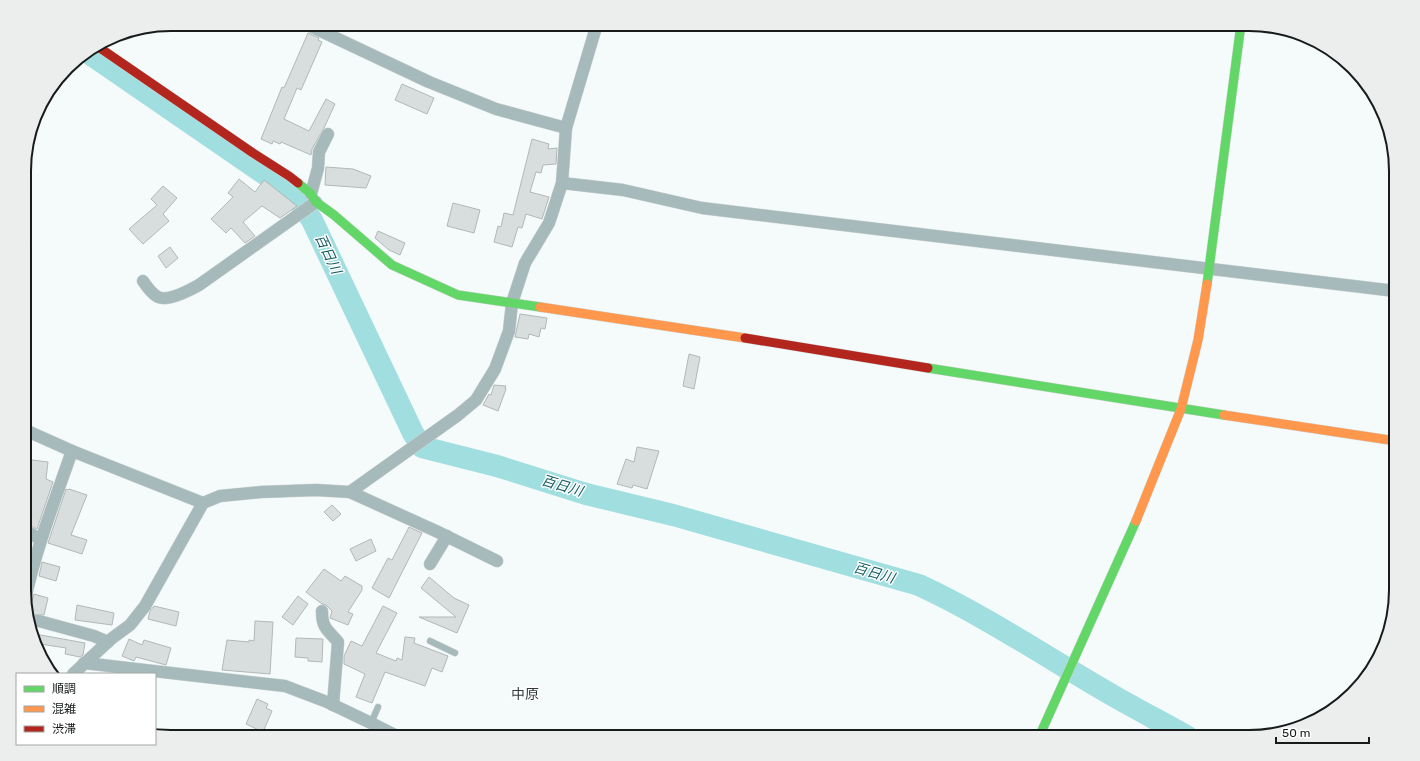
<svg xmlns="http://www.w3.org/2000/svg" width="1420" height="761" font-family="Rubik,'Noto Sans JP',sans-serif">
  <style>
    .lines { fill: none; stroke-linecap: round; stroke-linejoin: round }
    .river { stroke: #a1dee0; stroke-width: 22 }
    .building { fill: #d8dddd; stroke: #b2b7b7 }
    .lane-casing { stroke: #d2d6d6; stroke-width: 7 }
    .street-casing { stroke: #d2d6d6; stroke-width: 13 }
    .fast-casing { stroke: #d2d6d6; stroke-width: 10 }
    .slow-casing { stroke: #d2d6d6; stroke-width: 10 }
    .jam-casing { stroke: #d2d6d6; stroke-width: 10 }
    .lane { stroke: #a6babb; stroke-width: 6 }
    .street { stroke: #a6babb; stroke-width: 12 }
    .fast { stroke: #63d668; stroke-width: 9 }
    .slow { stroke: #ff974d; stroke-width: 9 }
    .jam { stroke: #b3261e; stroke-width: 9 }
    .labels { text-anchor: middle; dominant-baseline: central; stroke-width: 3; stroke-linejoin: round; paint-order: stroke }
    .water-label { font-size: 14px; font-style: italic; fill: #165d61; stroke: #fff }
    .neighbourhood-label { font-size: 14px; fill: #313a3a; stroke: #fff }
    .rim { fill: none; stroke: #171b1b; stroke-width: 2 }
  </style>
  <rect width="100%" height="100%" fill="#f5fbfb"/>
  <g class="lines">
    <path class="river" d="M87 52 285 188 300 203 312 220 413 433 422 447 497 466 586 494 673 515 919 585C988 617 1052 661 1119 699 1142 712 1165 724 1188 737"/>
  </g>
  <g class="building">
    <polygon points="308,33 319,38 318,40 322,42 301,90 297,88 284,119 309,131 326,99 335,104 324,128 312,149 311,155 281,142 280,144 273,141 272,144 261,139 282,87 284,88"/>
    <polygon points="402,84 434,98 427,114 395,100"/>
    <polygon points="532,139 549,144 548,149 557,148 556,164 543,165 541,173 536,172 530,192 549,197 542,219 526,214 522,228 518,227 512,247 494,242 498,226 501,227 504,213 513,215"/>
    <polygon points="326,167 353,169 371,176 366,188 325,185"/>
    <polygon points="239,179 255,192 264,180 297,206 280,218 262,206 243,222 255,236 245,243 231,228 226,233 211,219 233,197 228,193"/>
    <polygon points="163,186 177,198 163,214 169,221 143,244 129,229 157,205 151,199"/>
    <polygon points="453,203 480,210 474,233 447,226"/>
    <polygon points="378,231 405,243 400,255 389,250 375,238"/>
    <polygon points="170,247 178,258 166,268 158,256"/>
    <polygon points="520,314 547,318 545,329 541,328 539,337 529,334 528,339 515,337"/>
    <polygon points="689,354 700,357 694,389 683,386"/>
    <polygon points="494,385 506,386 505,389 506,389 498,411 483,405 489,394 491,395"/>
    <polygon points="637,447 659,451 647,489 633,485 632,488 617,484 626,459 634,462"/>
    <polygon points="25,459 48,462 46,479 53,482 37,529 25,523"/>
    <polygon points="66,489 68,490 69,489 87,495 71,535 87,540 82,554 48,543"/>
    <polygon points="332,505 341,514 333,521 324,512"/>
    <polygon points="409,527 422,533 389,598 372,588 388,558 392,560"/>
    <polygon points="25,539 32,543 25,568"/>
    <polygon points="371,539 376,551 356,561 350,549"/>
    <polygon points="42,562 60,567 56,581 39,576"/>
    <polygon points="324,569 341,581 345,576 362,586 362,590 348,612 353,614 348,625 330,618 332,611 326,605 322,604 306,592"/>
    <polygon points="429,577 454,598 469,605 457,633 419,617 456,617 421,588"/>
    <polygon points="34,594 48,598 44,615 28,614"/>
    <polygon points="298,596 308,604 293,625 282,617"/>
    <polygon points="77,605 114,613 112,625 75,620"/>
    <polygon points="154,606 179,612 176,626 148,619 150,611"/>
    <polygon points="383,606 397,613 376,653 396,661 397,658 402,660 405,637 415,638 414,643 448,656 442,672 432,668 425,686 385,672 372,703 356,697 365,674 344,664 344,656 351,641 362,646"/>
    <polygon points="255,621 273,622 270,674 222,670 227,640 249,642 249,640 254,641"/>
    <polygon points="35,634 85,643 83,655 80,657 65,654 66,648 40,644"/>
    <polygon points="296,638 323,639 322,662 308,661 308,658 295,657"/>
    <polygon points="129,639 142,645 144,640 171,648 166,665 136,657 134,661 122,656"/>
    <polygon points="257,699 268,704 266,708 272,711 263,732 246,724"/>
  </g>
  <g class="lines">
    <g class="lane-casing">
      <g id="lane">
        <polyline points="430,641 455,653"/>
        <polyline points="371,723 378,707"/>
      </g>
    </g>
    <g class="street-casing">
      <g id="street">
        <polyline points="306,24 429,82 496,109 566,128"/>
        <polyline points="562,183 623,190 702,208 1395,291"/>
        <polyline points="311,194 318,168 319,152 328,134"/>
        <path d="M143 281C147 287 152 294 158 297 168 302 190 290 199 285L316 202"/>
        <polyline points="25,430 72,451 203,503"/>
        <polyline points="350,492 458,415 476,400 495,369 509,331 512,303 525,263 549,223 562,183 566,128 597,24"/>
        <polyline points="25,530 41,540"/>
        <polyline points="430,564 447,536"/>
        <path d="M25 600C36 548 55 500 72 451"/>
        <path d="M322 611C322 628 327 629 338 642L333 705"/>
        <polyline points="30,621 39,621 94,636 108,642"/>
        <polyline points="84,663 285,686 327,702 371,723 399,737"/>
        <polyline points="73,674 111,639 130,625 145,606 203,503 220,496 261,492 316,490 350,492 438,532 497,561"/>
      </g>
    </g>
    <g class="fast-casing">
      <g id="fast">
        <polyline points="298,183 311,194 316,202 334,215 392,265 458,295 540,307"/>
        <polyline points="1207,284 1241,24"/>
        <polyline points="928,368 1224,415"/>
        <polyline points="1039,737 1136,521"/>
      </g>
    </g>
    <g class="slow-casing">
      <g id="slow">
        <polyline points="540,307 745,338"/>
        <polyline points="1224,415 1396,441"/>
        <polyline points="1136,521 1181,409 1198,340 1207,284"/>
      </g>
    </g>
    <g class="jam-casing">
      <g id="jam">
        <polyline points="97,46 253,153 289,176 298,183"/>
        <polyline points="745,338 928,368"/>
      </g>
    </g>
    <use href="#lane" class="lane"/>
    <use href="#street" class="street"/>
    <use href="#fast" class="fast"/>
    <use href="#slow" class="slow"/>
    <use href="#jam" class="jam"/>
  </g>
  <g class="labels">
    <g class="water-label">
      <text transform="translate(328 254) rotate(65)">百日川</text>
      <text transform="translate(562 486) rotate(17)">百日川</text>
      <text transform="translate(874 573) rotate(16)">百日川</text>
    </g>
    <g class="neighbourhood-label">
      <text x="525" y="694">中原</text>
    </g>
  </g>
  <path d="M0 0H1420V761H0ZM171 31H1249A140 140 0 0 1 1389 171V590A140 140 0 0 1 1249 730H171A140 140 0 0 1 31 590V171A140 140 0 0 1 171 31Z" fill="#eceded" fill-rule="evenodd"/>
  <path class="rim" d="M171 31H1249A140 140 0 0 1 1389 171V590A140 140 0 0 1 1249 730H171A140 140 0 0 1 31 590V171A140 140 0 0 1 171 31Z"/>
  <rect x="16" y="673" width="140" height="72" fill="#ffffff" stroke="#a2a4a4"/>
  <rect x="24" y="686" width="20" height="6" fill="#63d668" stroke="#a2a4a4"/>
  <text x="52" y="693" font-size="12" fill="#171b1b">順調</text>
  <rect x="24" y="706" width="20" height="6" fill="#ff974d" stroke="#a2a4a4"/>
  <text x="52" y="713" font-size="12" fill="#171b1b">混雑</text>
  <rect x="24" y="726" width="20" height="6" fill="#b3261e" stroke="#a2a4a4"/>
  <text x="52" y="733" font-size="12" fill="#171b1b">渋滞</text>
  <path d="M1276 737v6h93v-6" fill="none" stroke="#171b1b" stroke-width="2"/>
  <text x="1282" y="737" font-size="12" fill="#171b1b" stroke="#ffffff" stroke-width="3" paint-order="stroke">50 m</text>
</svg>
